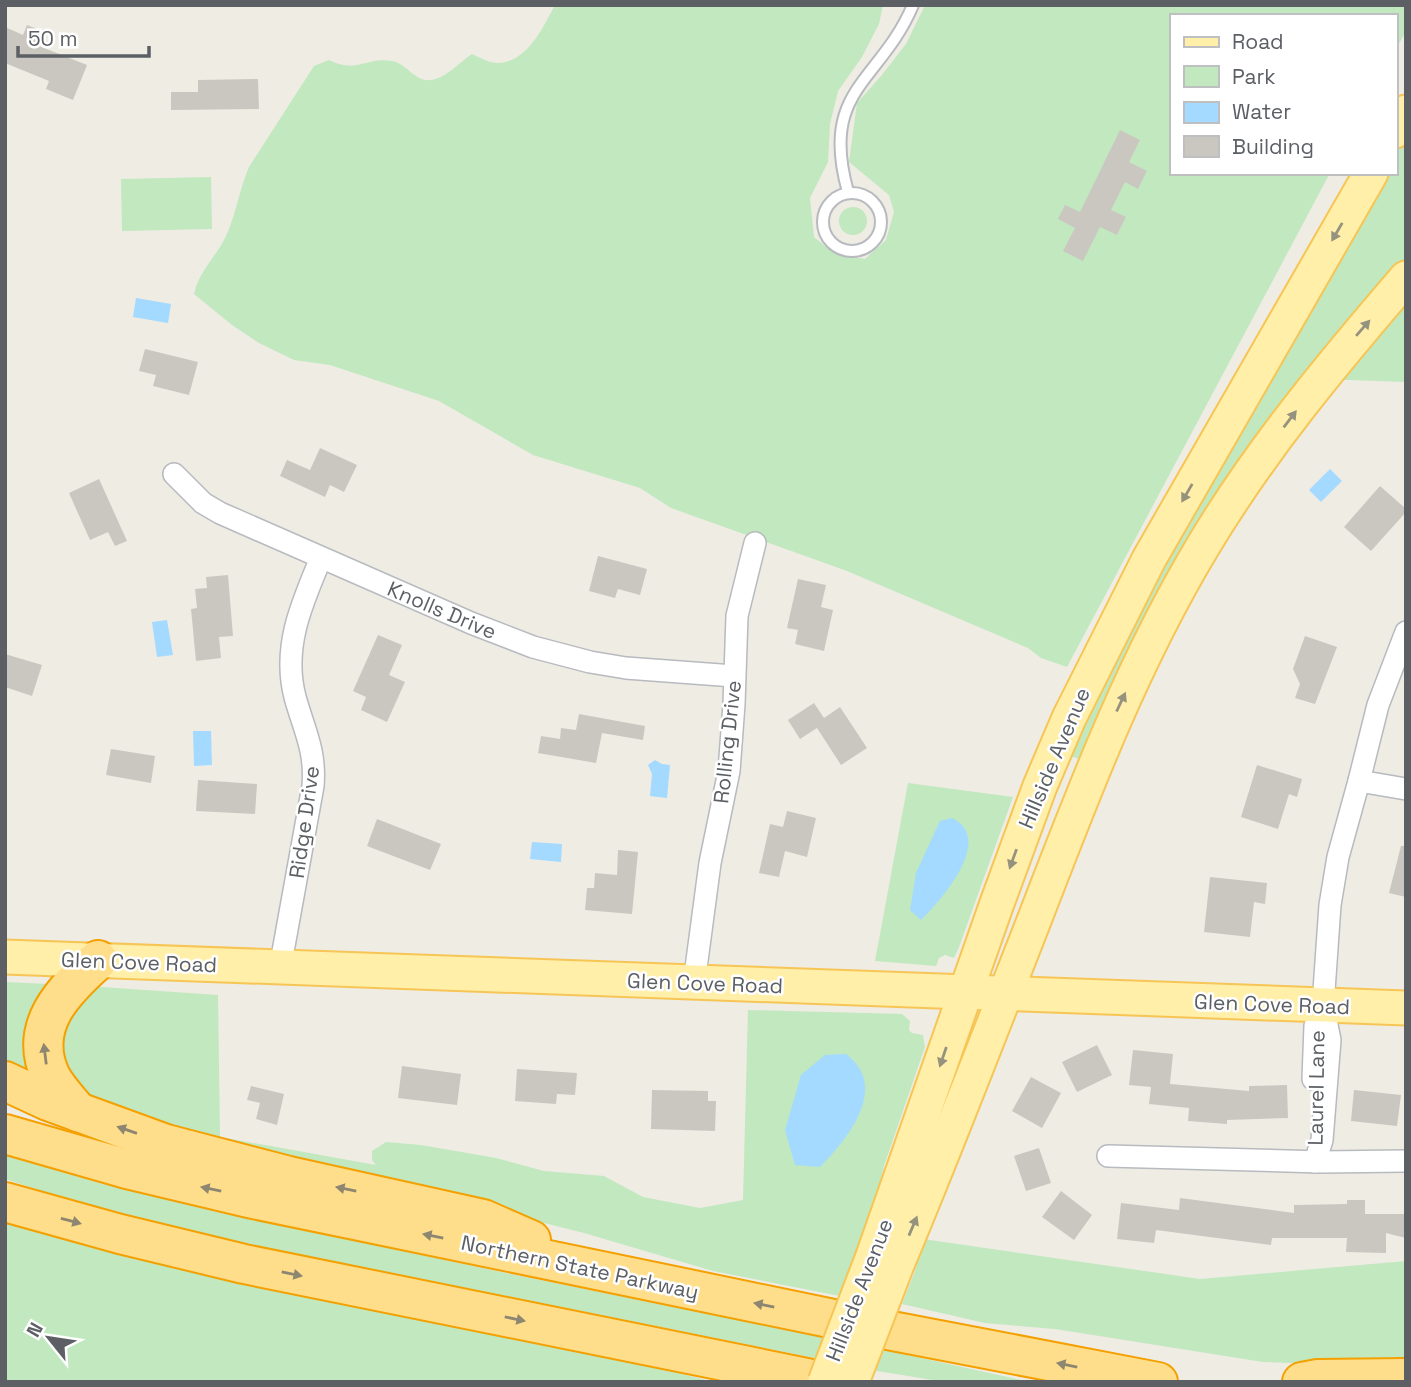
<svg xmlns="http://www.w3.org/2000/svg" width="1411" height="1387" font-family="'Space Grotesk',sans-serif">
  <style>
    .green { fill: #c1e8bf }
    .water { fill: #a4daff }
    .building { fill: #cac7c1 }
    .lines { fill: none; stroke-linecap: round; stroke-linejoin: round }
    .lane-casing { stroke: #b7babf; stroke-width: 14 }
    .street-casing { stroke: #b7babf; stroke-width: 24 }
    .primary-casing { stroke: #f7c555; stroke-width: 37 }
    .highway-casing { stroke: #f3a000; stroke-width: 42 }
    .lane { stroke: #fff; stroke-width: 10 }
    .street { stroke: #fff; stroke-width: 21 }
    .primary { stroke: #ffefa9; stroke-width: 33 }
    .highway { stroke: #ffde8b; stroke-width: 38 }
    .primary-bridge-casing { stroke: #f7c555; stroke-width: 37; stroke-linecap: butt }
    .primary-bridge { stroke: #ffefa9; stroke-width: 33 }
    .oneway { fill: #95927d }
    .oneway2 { fill: #8d8670 }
    .labels { text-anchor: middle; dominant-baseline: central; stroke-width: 5; stroke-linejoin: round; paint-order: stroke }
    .street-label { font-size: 21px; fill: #5c6065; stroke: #fff }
  </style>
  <rect width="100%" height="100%" fill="#efece4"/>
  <g class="green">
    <path d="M555 5H883L879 24 862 57 838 91 830 124 828 162 810 198 814 237 835 254 865 259 886 240 894 212 889 195 849 162 857 103 881 76 906 44 925 5H1406V31L1395 51V16H1171V173H1330L1067 667 1041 658 1028 648 847 571 671 508 640 488 533 455 439 401 330 365 294 360 259 343 232 325 194 294C199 271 216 257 226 236 236 215 239 190 249 167L314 66 329 60C359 74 364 57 392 61 406 63 415 82 430 80 445 79 460 62 472 54 480 58 490 63 498 63 528 62 543 27 555 5Z"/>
    <polygon points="1406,112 1406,382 1320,379 1302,403 1094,765 1055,750 1371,173 1395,173 1395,131"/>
    <polygon points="211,177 212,229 122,231 121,179"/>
    <circle cx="853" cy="221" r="14"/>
    <polygon points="908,783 1013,797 959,947 954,958 945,955 939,958 936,966 875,961"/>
    <polygon points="5,982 49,984 37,1072 5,1071"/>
    <polygon points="87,986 218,995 220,1137 376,1165 372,1160 372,1151 386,1142 421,1145 496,1158 544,1171 604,1176 643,1197 700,1208 743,1200 748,1010 902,1014 910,1021 909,1030 912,1033 923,1035 925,1047 884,1166 872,1220 840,1296 713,1271 584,1233 400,1187 233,1151 85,1101 56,1061 67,1007"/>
    <polygon points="5,1154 99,1183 224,1212 515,1275 823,1337 815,1358 221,1239 64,1198 5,1179"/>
    <polygon points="5,1220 171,1265 663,1369 713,1382 5,1382"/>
    <polygon points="923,1239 1200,1279 1406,1261 1406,1363 1348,1365 1263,1362 1055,1329 985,1323 902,1304 915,1271"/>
    <polygon points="880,1349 1031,1382 945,1382 871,1370"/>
  </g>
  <g class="water">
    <polygon points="136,298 171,304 168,323 133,317"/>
    <polygon points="1330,469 1342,481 1321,502 1309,490"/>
    <polygon points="167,620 173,655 157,657 152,622"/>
    <polygon points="193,731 211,731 212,765 194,766"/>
    <polygon points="655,760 662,764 670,765 667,798 650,796 652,774 648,765"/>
    <path d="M952 818C995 839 942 899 921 920L910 910 916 873 940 821Z"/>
    <polygon points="532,842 562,844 561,862 530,859"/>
    <path d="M846 1054C890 1087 848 1138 820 1167L795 1165 785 1130 801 1075 825 1055Z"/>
  </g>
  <g class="building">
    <polygon points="27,25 45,32 39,46 87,65 73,100 46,89 49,81 5,63 5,27 23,35"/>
    <polygon points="258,79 259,109 171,110 171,92 198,92 198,80"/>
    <polygon points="1120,130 1140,140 1129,162 1147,171 1138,189 1125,182 1111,210 1126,217 1117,235 1100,227 1083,261 1063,251 1075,228 1058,219 1065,205 1080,212"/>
    <polygon points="145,349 198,362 189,395 153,386 156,375 139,371"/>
    <polygon points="320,448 357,465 344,492 330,485 325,497 280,476 287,460 310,470"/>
    <polygon points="99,479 127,541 115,546 108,532 90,540 69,493"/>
    <polygon points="1380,486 1406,509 1406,512 1371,551 1344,527"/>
    <polygon points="598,556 647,569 640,595 618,589 615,598 589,591"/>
    <polygon points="228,575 233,636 219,637 221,658 196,661 191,609 197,608 195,589 207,588 206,577"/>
    <polygon points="798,579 826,585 821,607 833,610 824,651 795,644 798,630 787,628"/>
    <polygon points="378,635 402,645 389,675 405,682 387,722 361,710 366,697 353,691"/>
    <polygon points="1305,636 1337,647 1315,704 1295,698 1300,684 1293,669"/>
    <polygon points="5,654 42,665 32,696 5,687"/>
    <polygon points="814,703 824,718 840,707 867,748 841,765 817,728 800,739 788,720"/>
    <polygon points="579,714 645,726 643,740 602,733 596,763 538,753 541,736 560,739 561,728 576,730"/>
    <polygon points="111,749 155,756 151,783 106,775"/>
    <polygon points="1257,765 1302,779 1297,797 1289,794 1278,829 1241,817"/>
    <polygon points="198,780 257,784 255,814 196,811"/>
    <polygon points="787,811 816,818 807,857 785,851 779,877 759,873 770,824 783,827"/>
    <polygon points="377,819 441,844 430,870 367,846"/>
    <polygon points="1401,846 1406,846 1406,897 1389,893"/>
    <polygon points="618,850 638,852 632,914 585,910 587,888 594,888 595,873 617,875"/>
    <polygon points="1210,877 1267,883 1265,904 1254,902 1250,937 1204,932"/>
    <polygon points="1097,1045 1112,1075 1077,1092 1062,1062"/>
    <polygon points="1133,1050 1173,1054 1170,1084 1249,1091 1249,1086 1287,1085 1288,1118 1227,1120 1227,1124 1188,1121 1189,1108 1149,1104 1151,1087 1129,1085"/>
    <polygon points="402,1066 461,1074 457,1105 398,1098"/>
    <polygon points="517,1069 577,1073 575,1095 557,1094 556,1104 515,1101"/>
    <polygon points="1031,1077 1061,1093 1042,1128 1012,1111"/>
    <polygon points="251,1086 284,1094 277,1125 256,1119 260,1103 247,1100"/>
    <polygon points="652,1090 708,1091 708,1101 716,1101 715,1131 651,1129"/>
    <polygon points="1354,1090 1401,1095 1397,1126 1351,1121"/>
    <polygon points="1039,1148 1051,1183 1026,1191 1014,1156"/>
    <polygon points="1061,1191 1092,1215 1074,1240 1042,1217"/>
    <polygon points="1180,1198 1294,1213 1294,1205 1347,1204 1347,1200 1365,1200 1365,1214 1406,1214 1406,1238 1386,1233 1386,1253 1346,1252 1347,1238 1272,1238 1271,1245 1156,1230 1154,1243 1117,1239 1121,1203 1179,1210"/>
  </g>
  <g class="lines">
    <g class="lane-casing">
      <g id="lane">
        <path d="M848 192C819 89 880 83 913 5"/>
        <circle cx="852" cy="222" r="29"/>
      </g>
    </g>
    <g class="street-casing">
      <g id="street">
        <polyline points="174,474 203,503 220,513 471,623 533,647 590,662 626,668 734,676"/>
        <polyline points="1406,632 1378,705 1359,781 1406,789"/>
        <path d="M280 968 313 786C316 750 304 730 295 697 282 647 302 603 321 558"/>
        <polyline points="694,983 710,863 729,771 734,704 737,616 755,543"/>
        <polyline points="1313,1079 1315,1026 1320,1014"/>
        <polyline points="1108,1156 1321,1162 1406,1161"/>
        <polyline points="1315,1162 1322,1140 1330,1040 1323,1005 1330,905 1338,857 1359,781"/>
      </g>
    </g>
    <g class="primary-casing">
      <g id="primary">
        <polyline points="1395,131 1406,112"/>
        <polyline points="5,957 1406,1008"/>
        <polyline points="873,1256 996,906 1040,786 1069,718 1149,559 1371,173"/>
        <path d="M898 1262C946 1148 990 1033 1035 918 1084 791 1132 664 1203 546 1261 449 1333 363 1406 278"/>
      </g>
    </g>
    <g class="highway-casing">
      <g id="highway">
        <polyline points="5,1081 48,1101 166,1144 289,1176 483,1219 531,1240"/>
        <path d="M78 1112C69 1101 58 1090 51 1077 27 1027 63 991 98 960"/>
        <polyline points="5,1134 127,1169 253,1199 887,1330 1158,1382"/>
        <polyline points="5,1202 120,1234 244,1264 827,1382"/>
        <polyline points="1302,1382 1318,1379 1406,1378"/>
      </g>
    </g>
    <use href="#lane" class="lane"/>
    <use href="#street" class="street"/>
    <use href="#primary" class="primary"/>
    <use href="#highway" class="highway"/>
    <g class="primary-bridge-casing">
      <g id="primary-bridge">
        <polyline points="825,1382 873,1256"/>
        <polyline points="852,1382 898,1262"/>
      </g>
    </g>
    <use href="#primary-bridge" class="primary-bridge"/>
  </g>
  <defs><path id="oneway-solid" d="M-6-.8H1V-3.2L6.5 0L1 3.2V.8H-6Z" transform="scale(1.75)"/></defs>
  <g class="oneway">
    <use href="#oneway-solid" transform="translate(1337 232) rotate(120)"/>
    <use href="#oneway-solid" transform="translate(1363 328) rotate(-49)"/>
    <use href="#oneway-solid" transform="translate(1290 419) rotate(-53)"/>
    <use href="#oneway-solid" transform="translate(1187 493) rotate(120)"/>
    <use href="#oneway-solid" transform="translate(1121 702) rotate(-65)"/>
    <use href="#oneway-solid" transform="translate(1013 859) rotate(110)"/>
    <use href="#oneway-solid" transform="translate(943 1057) rotate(109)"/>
    <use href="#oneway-solid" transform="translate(913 1226) rotate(-67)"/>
  </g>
  <g class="oneway2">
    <use href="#oneway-solid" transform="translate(45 1054) rotate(-97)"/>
    <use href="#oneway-solid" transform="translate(127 1130) rotate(-161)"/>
    <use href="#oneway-solid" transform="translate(211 1189) rotate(-168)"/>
    <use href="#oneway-solid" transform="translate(346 1189) rotate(-168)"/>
    <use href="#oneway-solid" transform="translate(71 1221) rotate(15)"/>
    <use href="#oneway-solid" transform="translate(433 1236) rotate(-168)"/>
    <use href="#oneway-solid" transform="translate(292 1274) rotate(12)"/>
    <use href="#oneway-solid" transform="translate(764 1305) rotate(-168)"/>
    <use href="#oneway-solid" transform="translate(515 1319) rotate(12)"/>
    <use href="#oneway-solid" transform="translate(1067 1365) rotate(-169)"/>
  </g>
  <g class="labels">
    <g class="street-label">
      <text transform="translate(442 610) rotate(23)">Knolls Drive</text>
      <text transform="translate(727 742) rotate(-84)">Rolling Drive</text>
      <text transform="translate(1054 758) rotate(-67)">Hillside Avenue</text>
      <text transform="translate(304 822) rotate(-82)">Ridge Drive</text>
      <text transform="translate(139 962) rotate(2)">Glen Cove Road</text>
      <text transform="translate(705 983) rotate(2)">Glen Cove Road</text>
      <text transform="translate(1272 1004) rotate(2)">Glen Cove Road</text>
      <text transform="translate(1316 1088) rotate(-89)">Laurel Lane</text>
      <text transform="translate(580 1267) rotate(12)">Northern State Parkway</text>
      <text transform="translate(859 1290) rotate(-69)">Hillside Avenue</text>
    </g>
  </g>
  <rect width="1411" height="1387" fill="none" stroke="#5c6065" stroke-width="14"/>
  <rect x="1170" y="14" width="228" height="161" fill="#ffffff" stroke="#bebfc1" stroke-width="2"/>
  <rect x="1184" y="37" width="35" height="10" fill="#ffefa9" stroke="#bebfc1" stroke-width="2"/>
  <text x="1232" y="49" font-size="21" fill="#5c6065">Road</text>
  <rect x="1184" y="66" width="35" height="21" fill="#c1e8bf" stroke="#bebfc1" stroke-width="2"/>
  <text x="1232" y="84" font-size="21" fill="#5c6065">Park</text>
  <rect x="1184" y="102" width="35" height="21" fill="#a4daff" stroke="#bebfc1" stroke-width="2"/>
  <text x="1232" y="119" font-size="21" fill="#5c6065">Water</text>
  <rect x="1184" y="136" width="35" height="21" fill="#cac7c1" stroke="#bebfc1" stroke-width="2"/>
  <text x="1232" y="154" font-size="21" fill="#5c6065">Building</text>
  <g transform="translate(49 1338) rotate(300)" stroke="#ffffff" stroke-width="5" paint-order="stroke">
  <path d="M0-5L12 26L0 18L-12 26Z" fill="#5c6065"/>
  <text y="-10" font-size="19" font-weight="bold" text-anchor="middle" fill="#5c6065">N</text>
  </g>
  <path d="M18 46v10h131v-10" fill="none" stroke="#5c6065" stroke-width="3.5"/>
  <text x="28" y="46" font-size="21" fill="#5c6065" stroke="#ffffff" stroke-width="5" paint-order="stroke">50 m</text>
</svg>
